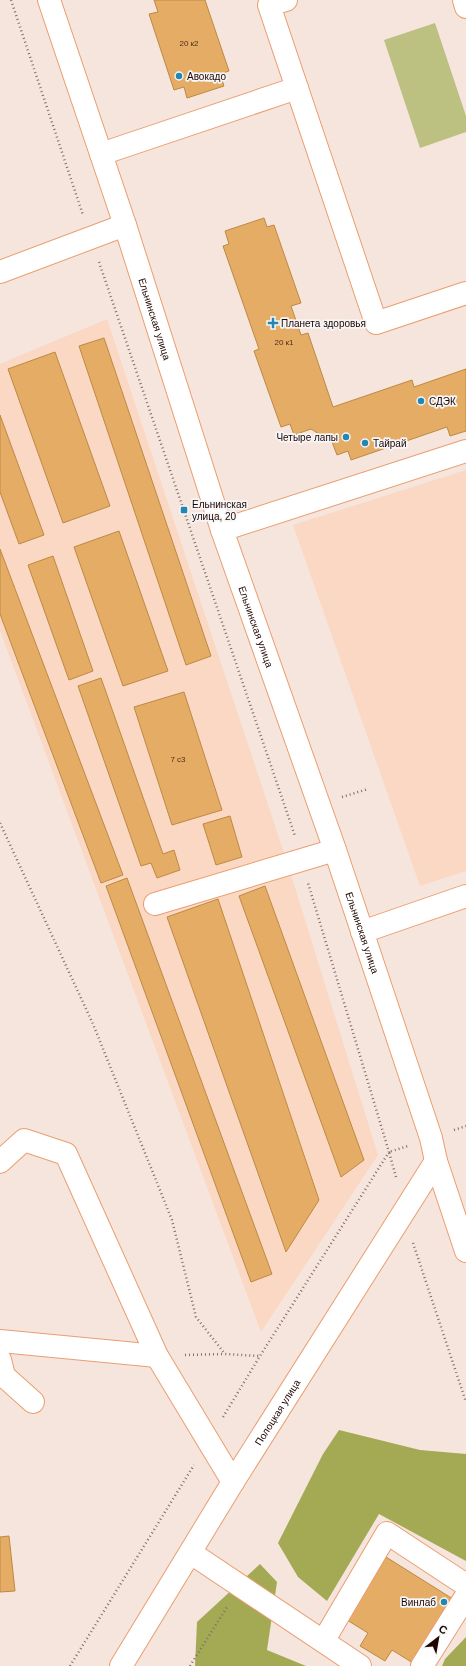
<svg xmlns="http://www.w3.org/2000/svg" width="466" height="1666" font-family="Arial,sans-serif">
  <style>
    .built { fill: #fbd8c3 }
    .green { fill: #bcc081 }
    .forest { fill: #a4a954 }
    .building { fill: #e4ac65; stroke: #be8942 }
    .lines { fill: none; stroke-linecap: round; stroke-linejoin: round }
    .minor-casing { stroke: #ea9e70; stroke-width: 24 }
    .path { stroke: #846e67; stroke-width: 2.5; stroke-dasharray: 1 3; stroke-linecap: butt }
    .minor { stroke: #fff; stroke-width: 22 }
    .poi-dot { fill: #2487b1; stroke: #f6f6f6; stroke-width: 1.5 }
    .labels { text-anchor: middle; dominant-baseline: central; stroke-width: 3.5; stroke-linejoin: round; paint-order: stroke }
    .number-label { font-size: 8px; fill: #502f19 }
    .poi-label { font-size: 10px; fill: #1f0500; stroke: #f6f6f6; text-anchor: start }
    .street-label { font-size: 10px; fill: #1f0500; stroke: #f6f6f6 }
  </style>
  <rect width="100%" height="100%" fill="#f5e5dc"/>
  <g class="built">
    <polygon points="107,319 288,865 378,1155 261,1332 0,631 0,364"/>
    <polygon points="466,470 466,871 420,886 293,525"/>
  </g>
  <polygon class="green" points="435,23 466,116 466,132 420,148 384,40"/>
  <g class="forest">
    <polygon points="339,1430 420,1450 466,1454 466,1561 379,1514 327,1601 298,1577 278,1543 323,1454"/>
    <polygon points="260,1564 277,1582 267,1650 306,1666 195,1666 197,1622"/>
    <polygon points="466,1637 466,1666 442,1666 445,1659"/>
  </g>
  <g class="building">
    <polygon points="154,0 205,0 229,71 220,74 224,86 187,98 184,87 174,90 149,14 158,12"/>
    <polygon points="264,218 267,227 274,225 301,303 291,306 301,335 308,333 333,407 412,380 414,387 466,369 466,431 450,436 447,427 351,460 348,451 337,455 332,442 311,429 294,435 290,424 281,427 254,351 259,349 223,246 229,244 225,231"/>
    <polygon points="104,338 211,656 186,665 79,346"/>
    <polygon points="55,352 110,506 63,523 8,369"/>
    <polygon points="0,415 44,535 19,544 0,492"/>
    <polygon points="119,531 168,671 123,686 74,547"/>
    <polygon points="0,549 123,875 101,883 0,614"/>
    <polygon points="53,556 93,671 69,680 28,565"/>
    <polygon points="101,678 163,854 174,850 180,870 157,878 151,863 141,866 78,686"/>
    <polygon points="184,692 222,810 172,825 134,707"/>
    <polygon points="230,816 242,857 216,865 203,824"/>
    <polygon points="127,878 272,1274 251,1282 106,886"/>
    <polygon points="265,886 364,1160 341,1177 239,896"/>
    <polygon points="218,899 319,1200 286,1252 167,917"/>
    <polygon points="9,1536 15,1591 0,1592 0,1537"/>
    <polygon points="386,1557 453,1599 413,1663 392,1650 385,1661 360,1646 368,1633 347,1620"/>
  </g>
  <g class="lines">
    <g class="minor-casing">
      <g id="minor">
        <path id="s1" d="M49 0 125 225 222 530 335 850 431 1138 436 1161 466 1251"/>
        <polyline points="286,0 269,5 376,323 466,293"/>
        <polyline points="464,0 466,7"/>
        <polyline points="101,154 297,88"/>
        <polyline points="0,272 125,225"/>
        <polyline points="222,530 466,451"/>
        <polyline points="155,904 335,850"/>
        <polyline points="362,932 466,896"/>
        <polyline points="0,1162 24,1140 66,1154 157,1356 233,1482"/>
        <polyline points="0,1341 157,1356"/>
        <polyline points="0,1360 4,1376 33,1402"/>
        <polyline points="191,1553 360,1666"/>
        <polyline points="324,1640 387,1533 466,1585"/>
        <path id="s2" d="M121 1666 233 1482 436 1161"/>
        <polyline points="422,1666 466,1596"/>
      </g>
    </g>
    <g class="path">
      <polyline points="11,0 83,215"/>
      <polyline points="99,262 295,836"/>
      <polyline points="342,797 368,789"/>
      <polyline points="0,823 93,1024 172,1220 196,1317 225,1354 260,1356"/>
      <polyline points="454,1130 466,1126"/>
      <polyline points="396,1177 389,1152 408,1146"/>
      <polyline points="413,1243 466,1402"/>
      <polyline points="185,1355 224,1354"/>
      <polyline points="223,1417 260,1356 389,1152 308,883"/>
      <polyline points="70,1666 194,1465"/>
      <polyline points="190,1666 227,1607"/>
    </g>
    <use href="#minor" class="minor"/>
  </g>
  <g class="poi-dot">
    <circle cx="179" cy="76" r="4"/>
    <path d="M271 317h4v4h4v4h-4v4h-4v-4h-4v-4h4z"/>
    <circle cx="421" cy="401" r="4"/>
    <circle cx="346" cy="437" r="4"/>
    <circle cx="365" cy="443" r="4"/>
    <rect x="180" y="506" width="8" height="8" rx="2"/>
    <circle cx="444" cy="1602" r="4"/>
  </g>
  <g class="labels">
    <g class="number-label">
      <text x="189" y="43">20 к2</text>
      <text x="284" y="342">20 к1</text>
      <text x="178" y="759">7 с3</text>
    </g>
    <g class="poi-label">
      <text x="187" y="76">Авокадо</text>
      <text x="281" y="323">Планета здоровья</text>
      <text x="429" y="401">СДЭК</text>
      <text x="338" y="437" text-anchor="end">Четыре лапы</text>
      <text x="373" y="443">Тайрай</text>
      <text x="192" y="504">Ельнинская<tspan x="192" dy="12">улица, 20</tspan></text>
      <text x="436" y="1602" text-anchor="end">Винлаб</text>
    </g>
    <g class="street-label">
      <text stroke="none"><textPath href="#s1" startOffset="336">Ельнинская улица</textPath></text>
      <text stroke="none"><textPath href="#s1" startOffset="660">Ельнинская улица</textPath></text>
      <text stroke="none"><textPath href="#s1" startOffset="984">Ельнинская улица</textPath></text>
      <text stroke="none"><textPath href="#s2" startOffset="298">Полоцкая улица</textPath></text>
    </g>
  </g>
  <g transform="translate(438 1638) rotate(31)" stroke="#f6f6f6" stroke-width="3" paint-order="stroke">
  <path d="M0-3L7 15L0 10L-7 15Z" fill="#1f0500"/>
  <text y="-6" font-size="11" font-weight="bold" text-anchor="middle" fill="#1f0500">С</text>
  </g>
</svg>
